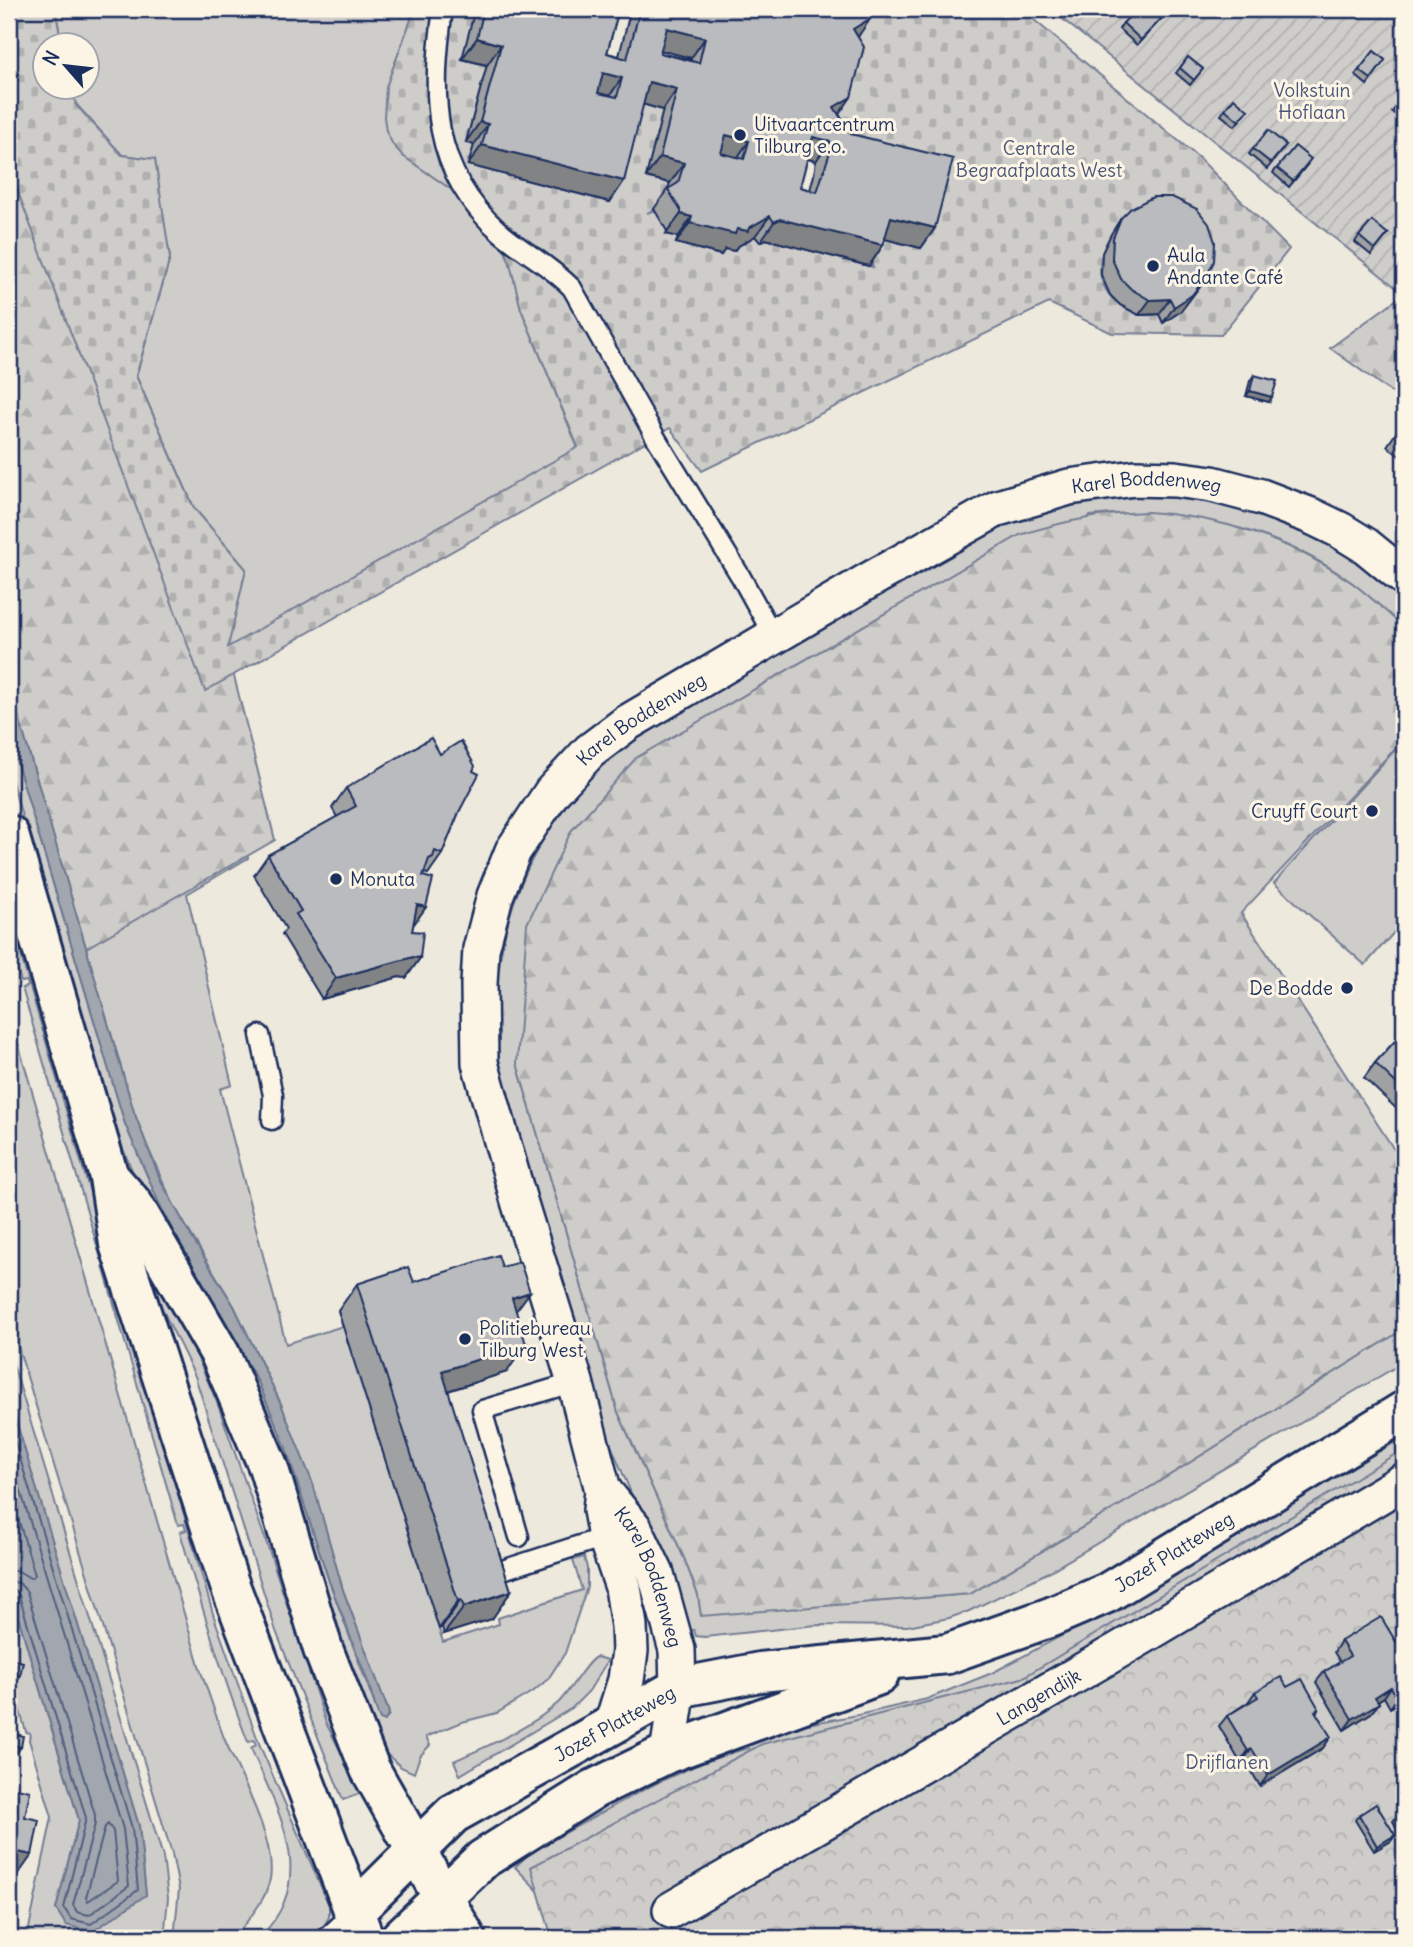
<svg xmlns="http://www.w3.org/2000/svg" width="1413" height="1947" font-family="Delius,sans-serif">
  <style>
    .grass { fill: #cfcdca; stroke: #757e94; stroke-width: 2 }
    .forest { fill: url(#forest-firs); stroke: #757e94; stroke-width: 2 }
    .cemetery { fill: url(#cemetery-stones); stroke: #757e94; stroke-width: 2; fill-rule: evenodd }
    .park { fill: url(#park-crowns); stroke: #757e94; stroke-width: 2 }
    .garden { fill: url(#garden-furrows); stroke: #757e94; stroke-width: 2 }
    .water { fill: #a2a7af; stroke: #6c778f; stroke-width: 2 }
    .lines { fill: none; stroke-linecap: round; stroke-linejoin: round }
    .shore { stroke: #515f7e; stroke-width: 2 }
    .service-casing { stroke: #1b2f5e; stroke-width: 23 }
    .minor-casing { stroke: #1b2f5e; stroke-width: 40 }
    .tertiary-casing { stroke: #1b2f5e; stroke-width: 44 }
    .secondary-casing { stroke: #1b2f5e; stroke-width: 44 }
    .service { stroke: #fcf5e5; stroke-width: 18 }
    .minor { stroke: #fcf5e5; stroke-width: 35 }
    .tertiary { stroke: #fcf5e5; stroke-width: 38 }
    .secondary { stroke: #fcf5e5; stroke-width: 38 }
    .wall { fill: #a0a1a3; stroke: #1b2f5e; stroke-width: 2; fill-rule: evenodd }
    .shaded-wall { fill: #828385; stroke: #1b2f5e; stroke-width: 2 }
    .building { fill: #babbbe; stroke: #1b2f5e; stroke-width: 2; fill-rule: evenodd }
    .poi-dot { fill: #1b2f5e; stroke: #fcf5e5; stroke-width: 2.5 }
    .labels { text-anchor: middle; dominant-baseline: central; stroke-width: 6; stroke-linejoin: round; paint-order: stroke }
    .park-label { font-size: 19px; fill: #485679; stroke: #fcf5e5 }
    .poi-label { font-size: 19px; fill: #1b2f5e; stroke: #fcf5e5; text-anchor: start }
    .street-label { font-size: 19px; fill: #1b2f5e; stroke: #fcf5e5 }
  </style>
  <defs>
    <pattern id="forest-firs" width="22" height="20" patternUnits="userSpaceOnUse" patternTransform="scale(1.75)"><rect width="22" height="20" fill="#cfcdca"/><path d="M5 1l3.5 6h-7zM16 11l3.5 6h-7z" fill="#b1b0b0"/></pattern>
    <pattern id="cemetery-stones" width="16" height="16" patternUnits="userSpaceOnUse" patternTransform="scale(1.75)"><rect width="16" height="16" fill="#cfcdca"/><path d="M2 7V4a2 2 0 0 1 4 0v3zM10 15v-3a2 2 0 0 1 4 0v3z" fill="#b1b0b0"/></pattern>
    <pattern id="park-crowns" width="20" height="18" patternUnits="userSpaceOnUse" patternTransform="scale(1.75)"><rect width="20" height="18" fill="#cfcdca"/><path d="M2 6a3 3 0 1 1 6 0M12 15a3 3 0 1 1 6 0" fill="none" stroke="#b1b0b0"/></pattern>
    <pattern id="garden-furrows" width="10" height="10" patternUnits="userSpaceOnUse" patternTransform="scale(1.75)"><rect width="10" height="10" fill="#cfcdca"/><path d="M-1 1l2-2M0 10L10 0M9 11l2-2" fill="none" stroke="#b1b0b0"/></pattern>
  </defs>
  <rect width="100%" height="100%" fill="#eee9dd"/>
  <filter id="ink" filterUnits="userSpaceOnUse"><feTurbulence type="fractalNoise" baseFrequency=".0143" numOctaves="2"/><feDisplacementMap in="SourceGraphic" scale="14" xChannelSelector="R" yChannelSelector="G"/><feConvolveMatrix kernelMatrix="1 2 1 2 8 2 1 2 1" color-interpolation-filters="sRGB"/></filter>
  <g filter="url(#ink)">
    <g class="grass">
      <polygon points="55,9 415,9 386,87 403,156 458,194 487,220 504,248 510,263 521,309 578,448 227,648 245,569 194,508 136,376 170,258 122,155 76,104 72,88 88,88 88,46 62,45"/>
      <path d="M1137 493 1214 499 1320 535 1389 581 1404 595V628C1387 612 1370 596 1351 582 1277 528 1181 506 1090 516L517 1063 618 1412 684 1558 698 1595 701 1615 970 1594 1152 1486 1404 1329V1362L1045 1574 969 1611 949 1618 907 1626 816 1625 705 1637 696 1636 694 1630 687 1631 670 1569 631 1493 604 1429 506 1097C475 961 518 834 625 744L966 540 1044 507Z"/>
      <polygon points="9,736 125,1124 165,1217 259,1384 285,1445 329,1581 380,1719 389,1715 388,1710 343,1590 316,1496 281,1404 234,1306 174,1206 148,1148 134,1112 86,948 246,850 248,858 187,894 232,1085 220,1089 286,1344 343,1326 443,1642 499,1624 498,1618 582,1590 573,1560 584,1557 587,1568 587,1587 565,1653 548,1679 535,1690 497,1713 462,1722 426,1737 430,1745 420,1756 414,1773 401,1767 382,1750 116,1133 9,772"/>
      <polygon points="1404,740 1404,921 1365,965 1274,883"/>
      <path d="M9 915 214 1617 260 1746 329 1905V1917L317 1938H260C269 1927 279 1916 284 1902 305 1851 270 1795 251 1748L256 1745 254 1740 248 1742C221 1673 201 1603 180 1532L186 1530 184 1524 178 1525 103 1266 109 1264 107 1257 101 1259 22 988 28 986 27 981 21 982 9 941Z"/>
      <path d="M9 1012 201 1672C209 1694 216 1716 224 1738 239 1774 277 1841 270 1879 266 1902 247 1919 235 1938H174L179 1889 172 1854 9 1317Z"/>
      <polygon points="160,1271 217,1402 268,1547 326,1723 362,1793 343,1800 276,1631 195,1376 147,1278"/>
      <polygon points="9,1351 163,1857 168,1898 164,1938 27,1938 52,1817 29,1740 30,1733 26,1732 9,1673 9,1586 79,1820 56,1909 146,1895 139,1826 9,1398"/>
      <path d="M1404 1437V1468L666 1901 549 1902 515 1867 531 1852C601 1814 671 1768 749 1748L746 1735 858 1715 927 1699 992 1673 1104 1613Z"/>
      <path d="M596 1657 608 1660 589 1691 572 1708 460 1775 454 1761C489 1745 529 1729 558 1703 570 1692 585 1662 596 1657Z"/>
    </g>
    <g class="forest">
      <polygon points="9,9 55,9 62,45 46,46 46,88 72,88 76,105 122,155 152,159 170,258 136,376 194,508 246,569 227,648 275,840 86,948 9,684"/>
      <polygon points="1404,294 1404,393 1391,392 1330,348"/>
      <path d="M1148 512C1219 516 1293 541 1351 582 1370 596 1387 612 1404 628V739L1241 913 1404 1165V1329L1152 1486 970 1594 701 1616 698 1595 684 1558 618 1412 517 1063 527 924 571 831 636 758 1020 535C1063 521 1103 513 1148 512Z"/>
    </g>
    <path class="cemetery" d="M9 9H55L62 45 46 46V88H72L76 105 122 155 155 159 170 258 136 376 194 508 246 569 228 647 578 447 521 309 510 263 504 248 487 220 458 194 403 156 393 145 386 131 384 117 386 87 415 9H475L463 58 487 65 466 142 474 145 469 165 635 102 663 110 646 177 670 183 664 203 647 213 655 210 667 231V234L678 237 676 243 735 248 755 236 760 242 766 239 873 267 820 127 865 9H1021L1199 158 1289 249 1221 335 1112 333 1049 303 702 471 670 428 205 691 9 168ZM1115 229 1201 281C1190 304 1183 308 1162 321L1159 314C1133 321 1100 298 1100 269 1100 254 1106 241 1115 229Z"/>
    <polygon class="park" points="1404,1449 1404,1938 552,1938 531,1867 762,1744 1022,1678"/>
    <polygon class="garden" points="1050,9 1404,9 1404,294"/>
    <g class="water">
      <polygon points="9,684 134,1112 160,1179 191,1236 234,1306 281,1404 313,1484 343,1590 388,1710 389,1714 385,1721 380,1719 378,1715 368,1682 329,1581 285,1445 259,1384 165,1217 125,1124 9,736"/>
      <polygon points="9,1398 139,1826 146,1895 92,1932 66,1925 56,1909 79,1820 9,1586"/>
    </g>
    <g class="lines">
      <g class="shore">
        <polyline points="9,1422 132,1828 138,1890 91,1924 71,1919 64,1908 86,1818 19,1595 15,1590 9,1589"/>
        <polyline points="9,1452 123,1829 129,1886 89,1915 77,1912 73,1905 95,1824 95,1815 27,1592 19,1583 9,1581"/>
        <polyline points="9,1488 35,1575 30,1578 20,1572 9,1570"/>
        <polygon points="108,1824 113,1831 118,1881 88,1901 86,1897 105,1827"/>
      </g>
      <g class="service-casing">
        <g id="service">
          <path d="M443 9C431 94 430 171 500 232 523 252 551 266 572 288L656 438 741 577 774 637"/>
          <polyline points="260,1035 273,1095 272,1120"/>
          <polyline points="519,1537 482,1410 575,1382"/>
          <polyline points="487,1575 611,1535"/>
          <polyline points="326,1938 353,1913"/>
        </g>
      </g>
      <g class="minor-casing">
        <g id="minor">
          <path id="s1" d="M603 1490 634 1528 656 1574 677 1650 678 1688 668 1753"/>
          <path id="s2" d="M612 1725 626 1680 630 1651 629 1626 623 1587 606 1537 601 1510 603 1490 575 1382 519 1201 480 1063 479 984 481 949 495 896 513 851 552 792 590 751 627 723 868 581 998 508 1069 487 1135 478 1175 479 1212 484 1261 497 1311 516 1340 530 1366 546 1404 577"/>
          <path id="s3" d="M671 1910 1138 1639 1404 1481"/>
        </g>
      </g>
      <g class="tertiary-casing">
        <g id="tertiary">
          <path id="s4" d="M353 1913 453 1814 678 1688 760 1672 947 1654 1051 1617 1107 1593 1404 1411"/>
          <polyline points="400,1938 483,1859 594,1789 668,1753 879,1675"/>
        </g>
      </g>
      <g class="secondary-casing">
        <g id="secondary">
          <polyline points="9,835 109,1177 119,1244 229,1583 364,1938"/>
          <polyline points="112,1180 133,1204 220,1354 268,1466 323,1649 370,1769 466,1938"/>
        </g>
      </g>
      <use href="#service" class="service"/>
      <use href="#minor" class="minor"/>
      <use href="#tertiary" class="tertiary"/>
      <use href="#secondary" class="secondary"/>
    </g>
    <g class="wall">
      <path d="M475 9H873L858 37 851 97 839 114 851 134 935 228 921 248 885 239 883 245 869 266 766 239 760 242 755 236 737 247 734 251 725 249 721 255 676 243 678 237 666 234 667 231 654 209 668 188 670 183 646 177 663 110 643 104 610 202 468 165 474 145 466 142 487 65 462 59ZM619 9 630 12 619 56 607 53ZM661 50 691 58V60L660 53ZM807 159 816 161 814 175 810 190 800 187Z"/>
      <polygon points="1271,9 1285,9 1279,16"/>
      <polygon points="1161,19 1137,45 1119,29 1123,23"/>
      <polygon points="1374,51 1385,60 1367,85 1355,75"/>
      <polygon points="1188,57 1203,69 1190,85 1176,73"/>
      <polygon points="1404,96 1404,121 1392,112"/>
      <polygon points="1225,109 1248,110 1235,126 1221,115"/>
      <polygon points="1286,145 1267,169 1249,154 1253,149"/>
      <polygon points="1307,165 1289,187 1273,173 1277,168"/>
      <polygon points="1121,218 1206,278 1181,311 1163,323 1159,314 1139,315 1120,305 1110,295 1101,275 1102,253 1111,234"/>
      <polygon points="1388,234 1371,255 1355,242 1359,236"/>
      <polygon points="1254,375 1269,402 1246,396 1250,381"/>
      <polygon points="1404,421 1404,460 1387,446"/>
      <polygon points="440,754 473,771 459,812 442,854 428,874 424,873 423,876 426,907 413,925 412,931 420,958 406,978 399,977 322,999 282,934 286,929 254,875 268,855 337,817 332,808 346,788"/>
      <polygon points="1404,1031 1404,1116 1364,1078 1375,1063"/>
      <polygon points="414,1282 516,1311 507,1372 448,1391 511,1591 492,1619 444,1634 442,1627 439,1629 338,1311 357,1284"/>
      <polygon points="1341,1641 1404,1655 1404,1700 1390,1708 1384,1697 1378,1701 1379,1703 1371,1713 1344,1730 1316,1682 1324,1672 1340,1662 1334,1652"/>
      <polygon points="1287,1687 1319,1709 1316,1713 1323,1748 1260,1786 1244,1759 1240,1762 1219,1726 1227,1716 1248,1702 1255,1692"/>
      <polygon points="1404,1812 1404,1842 1393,1821 1397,1816"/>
      <polygon points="1359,1815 1395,1835 1391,1841 1374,1851 1355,1820"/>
    </g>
    <g class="shaded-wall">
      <polygon points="618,9 633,9 630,12"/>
      <polygon points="871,18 857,38 853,29"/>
      <polygon points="667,28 705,38 691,58 652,48"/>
      <polygon points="477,38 501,45 487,65 462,59"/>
      <polygon points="603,73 622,78 608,98 589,93"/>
      <polygon points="649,82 677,89 663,110 635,102"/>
      <polygon points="851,97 837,117 834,107"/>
      <polygon points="480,122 488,124 474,145 466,142"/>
      <polygon points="726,135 749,141 735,161 712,155"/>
      <polygon points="813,137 830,141 816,161 799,157"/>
      <polygon points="482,145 624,181 610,202 468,165"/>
      <polygon points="660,157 684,163 670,183 646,177"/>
      <polygon points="681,214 692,217 678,237 666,234"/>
      <polygon points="770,216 755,236 737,247 734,251 725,249 721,255 676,243 690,223 749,228"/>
      <polygon points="891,217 935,228 921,248 877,237"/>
      <polygon points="780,219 883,245 869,266 766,239 760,242 774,222"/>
      <polygon points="1206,278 1181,311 1163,323 1174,307"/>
      <polygon points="1170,299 1159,314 1139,315 1150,300"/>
      <polygon points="1250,391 1272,397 1269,402 1246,396"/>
      <polygon points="417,905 426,907 412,927"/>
      <polygon points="413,957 420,958 406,978 399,977 322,999 336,978"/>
      <polygon points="530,1292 510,1319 512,1298"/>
      <polygon points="526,1344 507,1372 422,1399 442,1371"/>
      <polygon points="511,1591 492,1619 444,1634 464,1607"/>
      <polygon points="461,1600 442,1627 439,1629 458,1601"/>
      <polygon points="9,1673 20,1676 16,1681 9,1679"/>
      <polygon points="1391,1687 1384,1697 1367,1707 1375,1697"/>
      <polygon points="1404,1694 1404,1700 1390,1708 1397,1698"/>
      <polygon points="1379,1703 1371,1713 1344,1730 1352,1719"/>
      <polygon points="1331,1737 1323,1748 1260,1786 1268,1775"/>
      <polygon points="9,1744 21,1747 17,1752 9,1750"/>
      <polygon points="1252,1749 1244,1759 1240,1762 1248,1751"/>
      <polygon points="1395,1835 1391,1841 1374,1851 1377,1846"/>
      <polygon points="9,1850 32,1855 12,1883 9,1882"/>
    </g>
    <g class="building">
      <path d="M484 9H619L607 53 627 59 640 9H873L871 18 853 29 864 47 851 97 834 107 851 134 953 159 935 228 891 217 883 245 780 219 774 222 770 216 749 228 748 231 737 229 735 234 690 223 692 217 681 214V211L668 189 678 183 684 163 660 157 677 89 649 82 624 181 482 145 488 124 480 122 501 45 477 38ZM667 28 705 38 699 63 660 53ZM603 73 622 78 617 97 598 93ZM726 135 749 141 744 159 721 153ZM813 137 830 141 829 155 817 192 800 187Z"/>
      <polygon points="1137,9 1149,9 1161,19 1141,40 1123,23"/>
      <polygon points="1374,51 1385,60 1371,79 1359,70"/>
      <polygon points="1188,57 1203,69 1194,80 1180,68"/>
      <polygon points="1404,96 1404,113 1396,106"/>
      <polygon points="1234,98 1248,110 1239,121 1225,109"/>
      <polygon points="1268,130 1286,145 1271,163 1253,149"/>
      <polygon points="1295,146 1311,159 1293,181 1277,168"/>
      <polygon points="1153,197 1172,197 1197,209 1209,224 1215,242 1214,261 1206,278 1192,295 1174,307 1170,299 1150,300 1131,289 1121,279 1112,259 1113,238 1121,218 1131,208"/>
      <polygon points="1372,221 1388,234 1375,250 1359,236"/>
      <polygon points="1254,375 1277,381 1272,397 1250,391"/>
      <polygon points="431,738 440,754 461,741 475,766 473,771 479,774 459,812 442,854 435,851 433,857 429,859 423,876 433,879 426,907 417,905 412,931 423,932 420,958 413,957 336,978 296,914 301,911 268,855 356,806 346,788"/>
      <polygon points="1404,1031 1404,1091 1375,1063"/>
      <polygon points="498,1255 502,1267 520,1262 530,1292 512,1298 526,1344 442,1371 511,1591 464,1607 461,1600 458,1601 357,1284 408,1267 414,1282"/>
      <polygon points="1381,1617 1404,1655 1404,1694 1397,1698 1391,1687 1375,1697 1379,1703 1352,1719 1324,1672 1350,1656 1341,1641"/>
      <polygon points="10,1659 23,1662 20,1676 9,1673"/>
      <polygon points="1281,1677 1287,1687 1302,1679 1319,1709 1315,1711 1331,1737 1268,1775 1252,1749 1248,1751 1227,1716 1258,1697 1255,1692"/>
      <polygon points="9,1732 23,1736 21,1747 9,1744"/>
      <polygon points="17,1788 30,1791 25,1817 39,1820 32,1855 9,1850 9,1789 16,1791"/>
      <polygon points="1376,1804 1395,1835 1377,1846 1359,1815"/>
      <polygon points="1404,1812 1404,1830 1397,1816"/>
    </g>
  </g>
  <g class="poi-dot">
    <circle cx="740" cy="135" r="7"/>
    <circle cx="1153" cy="266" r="7"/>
    <circle cx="1372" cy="811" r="7"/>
    <circle cx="336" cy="879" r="7"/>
    <circle cx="1347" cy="988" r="7"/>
    <circle cx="465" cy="1339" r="7"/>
  </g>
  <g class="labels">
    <g class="park-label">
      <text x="1312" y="90">Volkstuin<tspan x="1312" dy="22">Hoflaan</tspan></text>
      <text x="1039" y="148">Centrale<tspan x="1039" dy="22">Begraafplaats West</tspan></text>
      <text x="1227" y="1762">Drijflanen</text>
    </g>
    <g class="poi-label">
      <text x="754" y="124">Uitvaartcentrum<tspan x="754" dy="22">Tilburg e.o.</tspan></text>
      <text x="1167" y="255">Aula<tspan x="1167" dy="22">Andante Café</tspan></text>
      <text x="1358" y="811" text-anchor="end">Cruyff Court</text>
      <text x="350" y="879">Monuta</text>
      <text x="1333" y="988" text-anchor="end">De Bodde</text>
      <text x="479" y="1328">Politiebureau<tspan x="479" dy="22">Tilburg West</tspan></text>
    </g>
    <g class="street-label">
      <text stroke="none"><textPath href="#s2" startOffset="1657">Karel Boddenweg</textPath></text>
      <text stroke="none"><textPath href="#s2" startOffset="1090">Karel Boddenweg</textPath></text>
      <text stroke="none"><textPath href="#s4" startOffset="920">Jozef Platteweg</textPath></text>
      <text stroke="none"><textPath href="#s1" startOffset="100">Karel Boddenweg</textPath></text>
      <text stroke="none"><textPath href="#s3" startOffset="425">Langendijk</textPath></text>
      <text stroke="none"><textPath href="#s4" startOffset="326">Jozef Platteweg</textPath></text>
    </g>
  </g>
  <rect width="1413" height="1947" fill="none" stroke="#fcf5e5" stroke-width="35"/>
  <rect x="18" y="18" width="1378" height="1912" fill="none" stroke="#1b2f5e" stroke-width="2.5" filter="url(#ink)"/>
  <g transform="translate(66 66) rotate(298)"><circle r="33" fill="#fcf5e5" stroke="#a2a6af" stroke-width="2"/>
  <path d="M0-5L12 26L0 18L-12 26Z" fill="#1b2f5e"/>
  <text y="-10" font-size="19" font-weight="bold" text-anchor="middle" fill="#1b2f5e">N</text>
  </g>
</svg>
